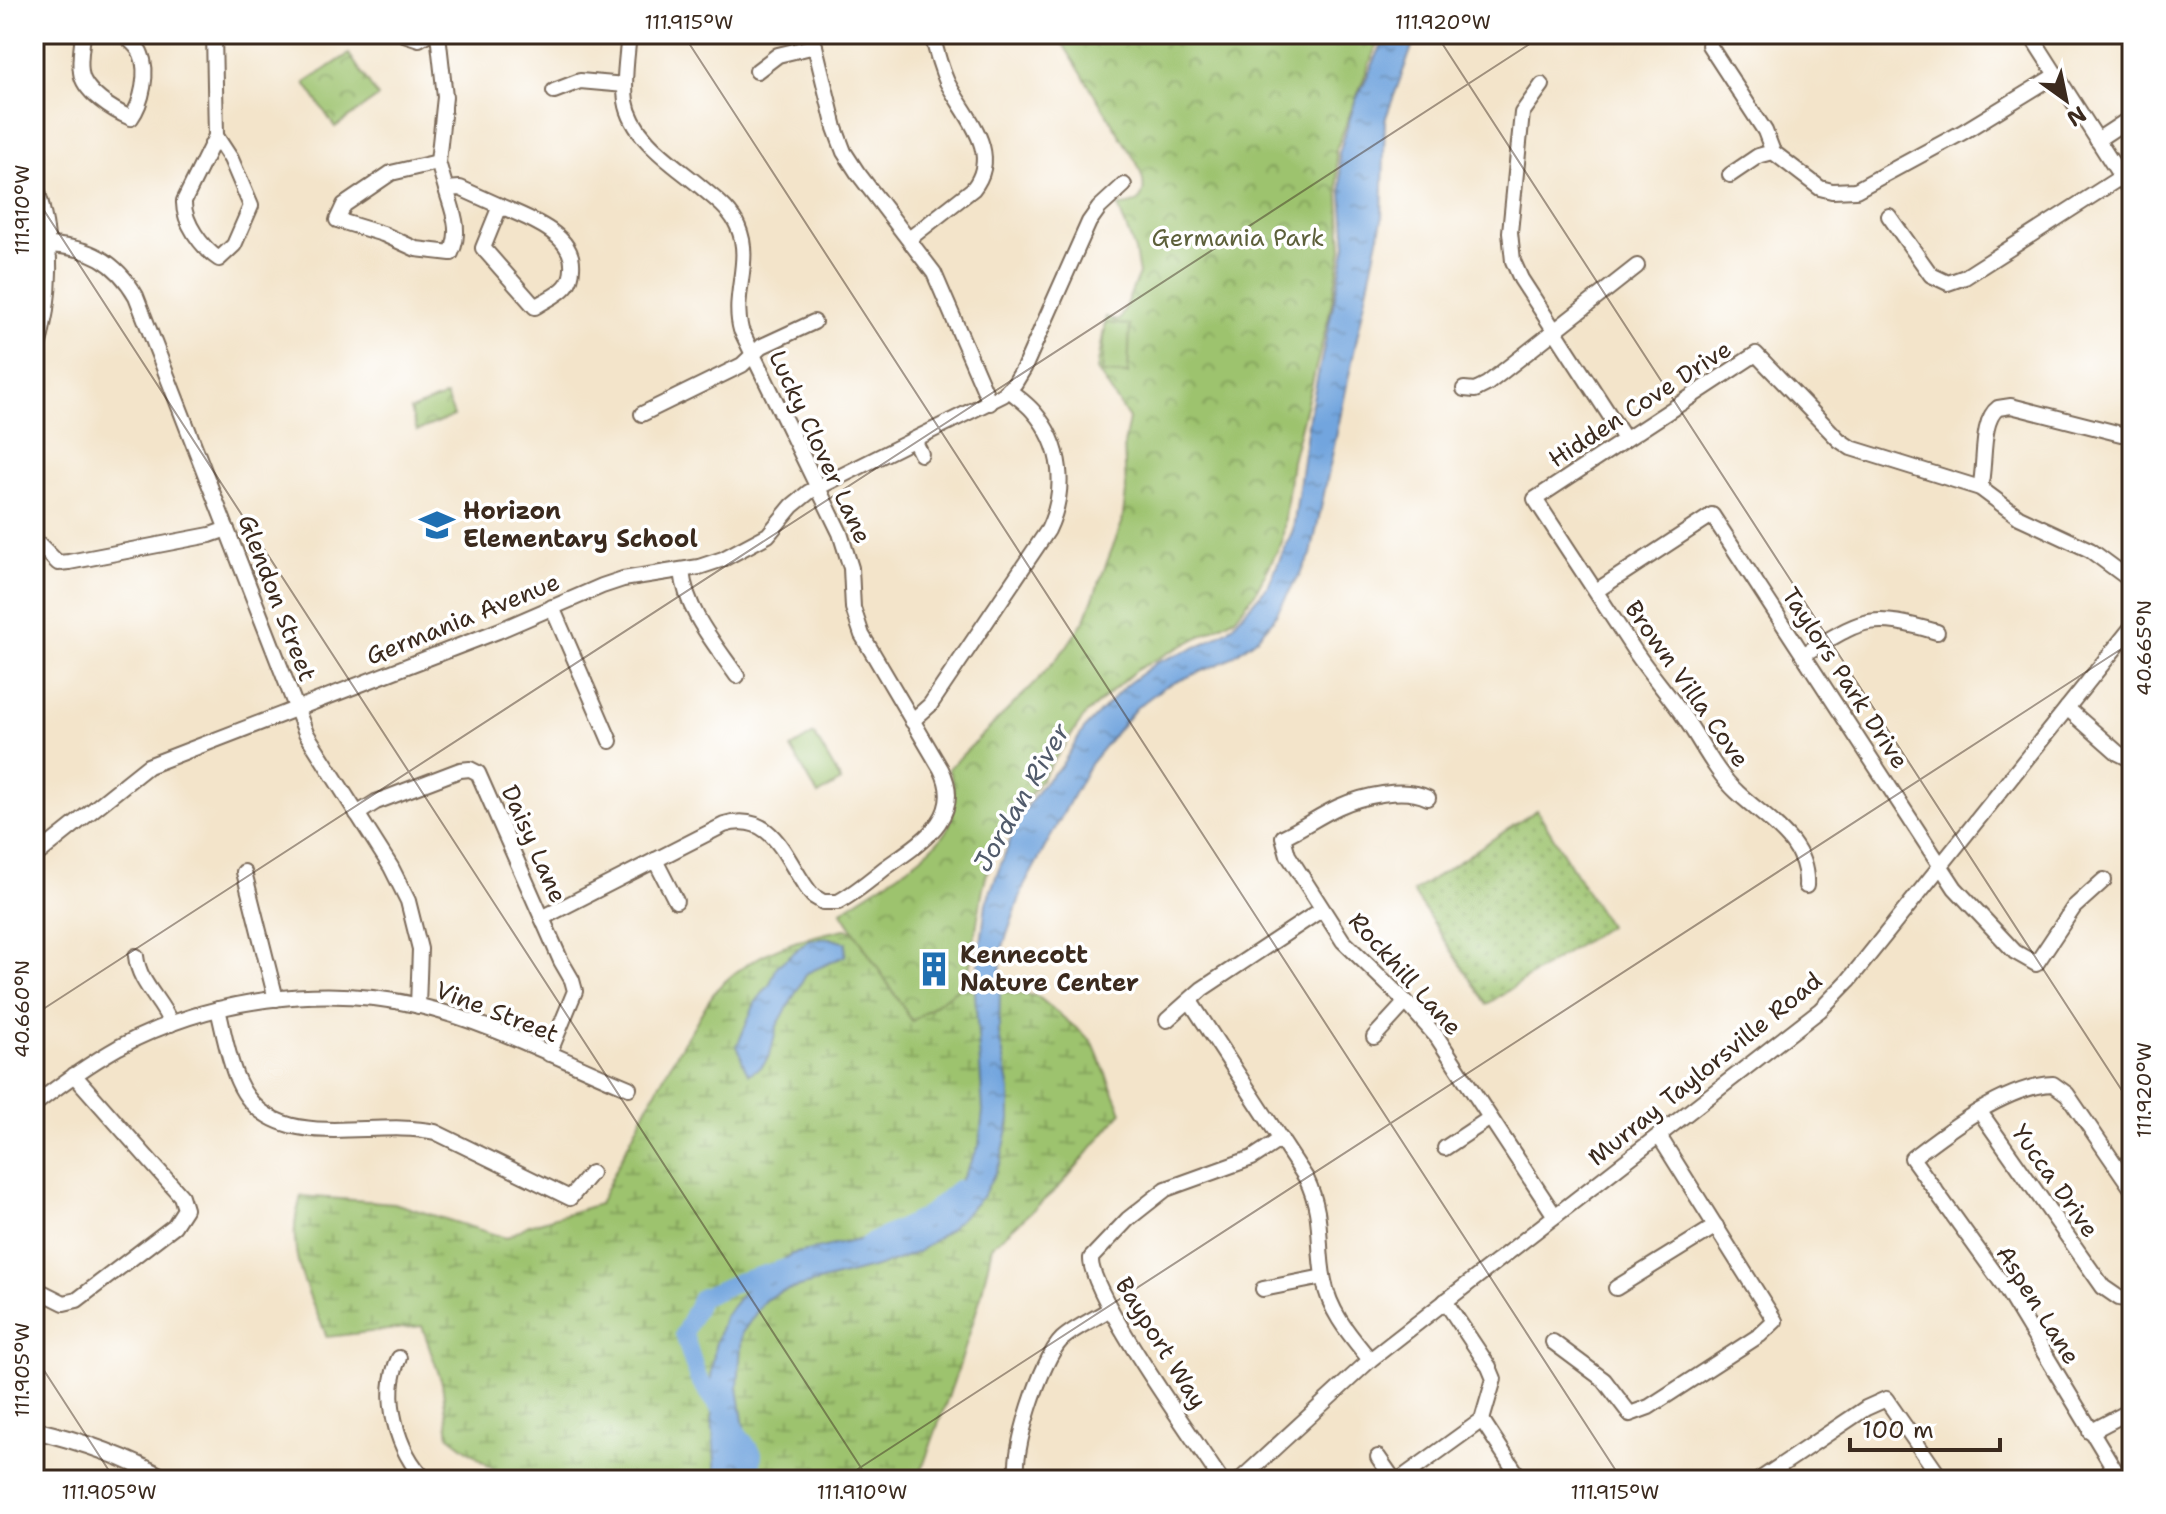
<svg xmlns="http://www.w3.org/2000/svg" width="2166" height="1514" font-family="'Shantell Sans',sans-serif">
  <style>
    .grass { fill: url(#grass-dots); stroke: #6c7646; stroke-width: 2 }
    .wetland { fill: url(#wetland-marsh); stroke: #6c7646; stroke-width: 2 }
    .park { fill: url(#park-crowns); stroke: #6c7646; stroke-width: 2 }
    .garden { fill: #9dc36e; stroke: #6c7646; stroke-width: 2 }
    .water { fill: url(#water-ripples); stroke: #56687e; stroke-width: 2 }
    .lines { fill: none; stroke-linecap: round; stroke-linejoin: round }
    .river { stroke: #72a5de; stroke-width: 18 }
    .minor-casing { stroke: #7b6b5a; stroke-width: 18 }
    .major-casing { stroke: #7b6b5a; stroke-width: 20 }
    .minor { stroke: #fff; stroke-width: 14 }
    .major { stroke: #fff; stroke-width: 16 }
    .ticks { fill: none; stroke: #3b2a1e; stroke-width: 2; stroke-opacity: 0.45 }
    .labels { text-anchor: middle; dominant-baseline: central; stroke-width: 7; stroke-linejoin: round; paint-order: stroke }
    .park-label { font-size: 24px; fill: #5d603a; stroke: #fff }
    .street-label { font-size: 24px; fill: #3b2a1e; stroke: #fff }
    .poi-label { font-size: 24px; font-weight: bold; fill: #3b2a1e; stroke: #fff; text-anchor: start }
    .water-label { font-size: 26px; font-style: italic; fill: #515b6b; stroke: #fff }
    .neatline { fill: none; stroke: #3b2a1e; stroke-width: 3 }
    .ticks-label { font-size: 20px; text-anchor: middle; fill: #3b2a1e }
  </style>
  <defs>
    <pattern id="grass-dots" width="8" height="8" patternUnits="userSpaceOnUse" patternTransform="scale(2)"><rect width="8" height="8" fill="#9dc36e"/><path d="M2 2h.1M6 6h.1" fill="none" stroke="#819f5a" stroke-width="1.8" stroke-linecap="round"/></pattern>
    <pattern id="wetland-marsh" width="20" height="14" patternUnits="userSpaceOnUse" patternTransform="scale(2)"><rect width="20" height="14" fill="#9dc36e"/><path d="M1 5h8M5 5V1M11 12h8M15 12V8" fill="none" stroke="#819f5a"/></pattern>
    <pattern id="park-crowns" width="20" height="18" patternUnits="userSpaceOnUse" patternTransform="scale(2)"><rect width="20" height="18" fill="#9dc36e"/><path d="M2 6a3 3 0 1 1 6 0M12 15a3 3 0 1 1 6 0" fill="none" stroke="#819f5a"/></pattern>
    <pattern id="water-ripples" width="26" height="14" patternUnits="userSpaceOnUse" patternTransform="scale(2)"><rect width="26" height="14" fill="#72a5de"/><path d="M2 4q2-2 4 0t4 0M15 11q2-2 4 0t4 0" fill="none" stroke="#5f87b3"/></pattern>
  </defs>
  <rect width="100%" height="100%" fill="#fff"/>
  <filter id="ink" filterUnits="userSpaceOnUse"><feTurbulence type="fractalNoise" baseFrequency=".0125" numOctaves="2"/><feDisplacementMap in="SourceGraphic" scale="16" xChannelSelector="R" yChannelSelector="G"/><feConvolveMatrix kernelMatrix="1 2 1 2 8 2 1 2 1" color-interpolation-filters="sRGB"/></filter>
  <filter id="wash" filterUnits="userSpaceOnUse"><feTurbulence type="fractalNoise" baseFrequency=".006" numOctaves="4" result="noise"/><feDisplacementMap in="SourceGraphic" scale="32" xChannelSelector="R" yChannelSelector="G"/><feGaussianBlur stdDeviation="1.8" result="paint"/><feColorMatrix in="noise" values="0 0 0 0 0 0 0 0 0 0 0 0 0 0 0 0 0 1.4 0 .05"/><feComposite in="paint" operator="in"/></filter>
  <g filter="url(#wash)">
    <rect width="100%" height="100%" fill="#f3e4ca"/>
    <polygon class="grass" points="1537,810 1608,926 1487,1004 1413,892"/>
    <path class="wetland" d="M845 929 884 936 930 990 968 987 1037 996 1092 1041 1122 1112 1061 1185 992 1246 981 1296 960 1364 918 1480H507L449 1436 442 1383 422 1326 327 1337C313 1302 292 1266 295 1227 295 1217 299 1206 301 1196L394 1203 506 1238 529 1225 599 1204C629 1142 658 1081 695 1024 703 1011 711 993 723 983 757 951 800 938 845 929Z"/>
    <g class="park">
      <path d="M1057 34H1381L1336 150 1342 249 1329 316 1292 461 1282 542 1255 593 1235 618 1136 670 1086 714 994 847 983 888 967 982 912 1021 841 911C869 891 929 859 946 831 957 814 956 787 948 769L1036 682 1065 649 1085 619 1122 523 1126 492 1124 445 1129 419 1097 370 1106 317 1116 321 1120 319 1139 274 1135 251 1118 206C1149 206 1147 185 1137 163Z"/>
      <polygon points="349,54 378,97 335,127 305,83"/>
      <polygon points="446,396 454,416 417,431 410,410"/>
    </g>
    <g class="garden">
      <polygon points="1105,323 1130,325 1128,374 1102,373"/>
      <polygon points="814,734 841,781 818,795 791,748"/>
    </g>
    <g class="water">
      <polygon points="1387,34 1417,34 1385,120 1382,220 1311,555 1272,621 1255,640 1228,660 1164,687 1136,708 1090,764 1024,886 1001,952 999,1034 1010,1090 1010,1120 1001,1161 983,1196 951,1228 918,1252 883,1265 780,1292 765,1300 742,1333 738,1387 745,1434 746,1480 716,1480 710,1384 715,1346 724,1317 751,1282 792,1254 896,1232 940,1205 963,1177 979,1146 983,1111 975,992 986,903 1018,820 1042,785 1061,766 1084,729 1126,685 1156,663 1201,645 1229,629 1268,586 1293,530 1309,417 1346,245 1339,153 1355,102"/>
      <path d="M829 938 846 943 845 956 807 973 777 1026 770 1055 762 1066 749 1074C742 1066 742 1056 737 1046L755 1003 770 984 777 966 809 940Z"/>
    </g>
    <g class="lines">
      <g class="river">
        <polyline points="868,1244 925,1217 958,1189"/>
        <polyline points="750,1480 753,1454 698,1378 684,1334 701,1298 738,1282 786,1268"/>
      </g>
    </g>
  </g>
  <g filter="url(#ink)">
    <g class="lines">
      <g class="minor-casing">
        <g id="minor">
          <path d="M83 34C82 46 79 60 81 72 83 92 114 111 131 118 142 103 149 72 141 54 138 46 129 40 123 34"/>
          <polyline points="214,34 216,136"/>
          <polyline points="404,34 419,39 427,34"/>
          <polyline points="438,34 445,97 438,162 446,189 460,188 500,206"/>
          <polyline points="812,34 835,128 844,152 857,172 934,273 990,403"/>
          <polyline points="2030,34 2132,194"/>
          <polyline points="1709,45 1765,131 1773,152"/>
          <polyline points="757,71 778,55 815,46"/>
          <polyline points="1542,85 1522,113 1510,232 1513,261 1521,279 1625,439"/>
          <polyline points="554,91 580,81 625,85"/>
          <path d="M216 136 231 159 251 206 234 245 219 259C202 248 183 222 184 201Z"/>
          <polyline points="2097,140 2132,117"/>
          <path d="M438 162 391 173 344 205 337 220 383 234 416 249 451 253C462 231 453 212 446 189"/>
          <polyline points="1730,175 1758,156 1773,152 1820,188 1832,191 1856,190 1963,132 2056,75"/>
          <path d="M500 206C526 217 575 234 572 268 572 275 571 280 566 286 559 295 545 300 535 307L483 248Z"/>
          <polyline points="1889,216 1931,275 1948,283 1965,277 2121,177"/>
          <path d="M909 239 973 189C1003 152 964 115 947 82 940 66 936 51 932 34"/>
          <path d="M49 245C89 247 116 261 136 296L306 733 391 867 408 901 420 949 418 1006"/>
          <polyline points="1464,389 1475,390 1487,384 1637,266"/>
          <polyline points="642,414 742,365 762,346 814,322"/>
          <polyline points="914,440 921,454"/>
          <path d="M1980 488C1986 465 1980 421 1998 408L2011 406 2121 434"/>
          <polyline points="34,539 58,563 69,562 210,535 227,529"/>
          <path d="M682 571C686 611 715 644 737 676"/>
          <polyline points="1596,591 1712,515 1955,888 2015,952 2036,964 2074,907 2104,880"/>
          <polyline points="552,607 610,741"/>
          <path d="M1804 654C1864 619 1868 612 1937 632"/>
          <polyline points="2067,708 2118,753 2132,760"/>
          <path d="M912 721 930 705 1048 530C1067 490 1063 445 1033 411 1026 403 1017 397 1009 390"/>
          <path d="M1428 798C1404 786 1362 796 1338 807 1319 816 1302 828 1283 837L1288 855 1343 941 1406 1002 1437 1037 1555 1216"/>
          <polyline points="357,814 376,802 460,770 470,769 478,773 561,961 572,980 575,991 549,1054"/>
          <polyline points="34,857 148,766 498,631 602,586 623,579 699,567 723,559 768,535 792,506 809,492 1003,395 1015,383 1024,368 1089,222 1099,208 1124,185"/>
          <polyline points="655,860 676,901"/>
          <polyline points="244,872 276,999"/>
          <path d="M1806 886C1809 841 1765 819 1737 792 1715 772 1701 741 1684 717 1669 695 1651 675 1636 653 1602 602 1569 550 1535 499L1756 354 1839 440 1851 448 1980 488 2019 517 2090 550 2132 581"/>
          <path d="M542 918 724 825C777 809 786 866 813 896L823 902H838C855 893 870 880 885 868 918 844 966 818 941 769L862 635 853 608 851 568 840 533 741 330C731 295 753 261 738 227 731 210 715 199 701 187 674 164 632 139 626 101 623 80 627 56 629 34"/>
          <path d="M136 956C139 984 161 999 171 1024"/>
          <path d="M1190 1001 1306 1178C1325 1217 1316 1243 1324 1281 1330 1313 1350 1335 1370 1360"/>
          <path d="M218 1009C224 1033 228 1059 238 1081 272 1158 370 1117 435 1132L570 1198 591 1173"/>
          <polyline points="1167,1020 1202,989 1321,910"/>
          <polyline points="1374,1037 1406,1002"/>
          <path d="M34 1105C61 1084 89 1064 119 1047 209 999 321 983 420 1006 492 1023 561 1060 629 1088"/>
          <polyline points="1980,1112 2103,1287 2119,1298 2132,1300"/>
          <polyline points="1445,1148 1490,1118"/>
          <polyline points="34,1288 64,1303 77,1300 174,1226 185,1209 181,1196 74,1075"/>
          <polyline points="1616,1288 1716,1226"/>
          <polyline points="1263,1289 1323,1277"/>
          <polyline points="1553,1342 1604,1380 1630,1414 1649,1407 1760,1335 1775,1321 1659,1136"/>
          <path d="M399 1358C381 1395 397 1452 426 1480"/>
          <polyline points="1482,1420 1521,1480"/>
          <polyline points="2090,1432 2132,1410"/>
          <polyline points="1378,1457 1394,1480"/>
          <path d="M1018 1480C1010 1454 1042 1358 1062 1339 1075 1327 1095 1319 1110 1309"/>
          <path d="M1221 1480C1197 1443 1088 1292 1091 1258L1128 1219 1166 1189 1252 1158 1281 1139"/>
          <polyline points="1240,1480 1370,1360 1820,1010 1849,980 2132,627"/>
          <polyline points="1399,1480 1482,1420 1494,1379 1489,1367 1445,1301"/>
          <polyline points="1759,1480 1866,1408 1886,1399 1942,1480"/>
          <path d="M2121 1480 2004 1286 1912 1158C1948 1130 2006 1086 2053 1084L2067 1094 2132 1189"/>
        </g>
      </g>
      <g class="major-casing">
        <g id="major">
          <path d="M34 183C53 240 52 300 34 357"/>
          <path d="M34 1430C81 1441 125 1456 167 1480"/>
        </g>
      </g>
      <use href="#minor" class="minor"/>
      <use href="#major" class="major"/>
    </g>
  </g>
  <path class="ticks" d="M683 34 1622 1480M1436 34 2132 1106M34 195 869 1480M34 1015 1545 34M34 1355 115 1480M841 1480 2132 642"/>
  <defs>
    <g id="school-bare" transform="scale(2.76)"><path d="M0-5L7-2L0 1L-7-2ZM-4 1L0 2.5L4 1V4Q0 6-4 4Z" fill="#1f6fb2" stroke="#fff" stroke-width="2.5" paint-order="stroke"/></g>
    <g id="building-bare" transform="scale(2.76)"><path d="M-4-6H4V6H1V3H-1V6H-4ZM-2.5-4.3h1.7v1.8h-1.7ZM.8-4.3h1.7v1.8H.8ZM-2.5-1h1.7V.8h-1.7ZM.8-1h1.7V.8H.8Z" fill="#1f6fb2" stroke="#fff" stroke-width="2.5" paint-order="stroke"/></g>
  </defs>
  <g fill-rule="evenodd">
    <use href="#school-bare" x="437" y="525"/>
    <use href="#building-bare" x="934" y="969"/>
  </g>
  <g class="labels">
    <g class="park-label">
      <text x="1238" y="238">Germania Park</text>
    </g>
    <g class="street-label">
      <text transform="translate(1640 404) rotate(-33)">Hidden Cove Drive</text>
      <text transform="translate(820 447) rotate(65)">Lucky Clover Lane</text>
      <text transform="translate(277 598) rotate(69)">Glendon Street</text>
      <text transform="translate(463 619) rotate(-22)">Germania Avenue</text>
      <text transform="translate(1845 678) rotate(57)">Taylors Park Drive</text>
      <text transform="translate(1687 684) rotate(55)">Brown Villa Cove</text>
      <text transform="translate(534 844) rotate(66)">Daisy Lane</text>
      <text transform="translate(1405 974) rotate(48)">Rockhill Lane</text>
      <text transform="translate(497 1012) rotate(21)">Vine Street</text>
      <text transform="translate(1705 1069) rotate(-39)">Murray Taylorsville Road</text>
      <text transform="translate(2055 1181) rotate(55)">Yucca Drive</text>
      <text transform="translate(2038 1305) rotate(58)">Aspen Lane</text>
      <text transform="translate(1161 1343) rotate(58)">Bayport Way</text>
    </g>
    <g class="poi-label">
      <text x="463" y="511">Horizon<tspan x="463" dy="28">Elementary School</tspan></text>
      <text x="960" y="955">Kennecott<tspan x="960" dy="28">Nature Center</tspan></text>
    </g>
    <g class="water-label">
      <text transform="translate(1021 797) rotate(-60)">Jordan River</text>
    </g>
  </g>
  <rect width="2166" height="1514" fill="none" stroke="#fff" stroke-width="88"/>
  <g transform="translate(2066 100) rotate(147)" stroke="#ffffff" stroke-width="6" paint-order="stroke">
  <path d="M0-6L14 30L0 20L-14 30Z" fill="#3b2a1e"/>
  <text y="-12" font-size="22" font-weight="bold" text-anchor="middle" fill="#3b2a1e">N</text>
  </g>
  <path d="M1850 1438v12h150v-12" fill="none" stroke="#3b2a1e" stroke-width="4"/>
  <text x="1862" y="1438" font-size="24" fill="#3b2a1e" stroke="#ffffff" stroke-width="6" paint-order="stroke">100 m</text>
  <rect x="44" y="44" width="2078" height="1426" class="neatline"/>
  <g class="ticks-label">
    <text x="689" y="29">111.915°W</text>
    <text x="1443" y="29">111.920°W</text>
    <text transform="translate(22 210) rotate(-90)" y="7">111.910°W</text>
    <text transform="translate(2144 648) rotate(-90)" y="7">40.665°N</text>
    <text transform="translate(22 1009) rotate(-90)" y="7">40.660°N</text>
    <text transform="translate(2144 1090) rotate(-90)" y="7">111.920°W</text>
    <text transform="translate(22 1370) rotate(-90)" y="7">111.905°W</text>
    <text x="109" y="1499">111.905°W</text>
    <text x="862" y="1499">111.910°W</text>
    <text x="1615" y="1499">111.915°W</text>
  </g>
</svg>
